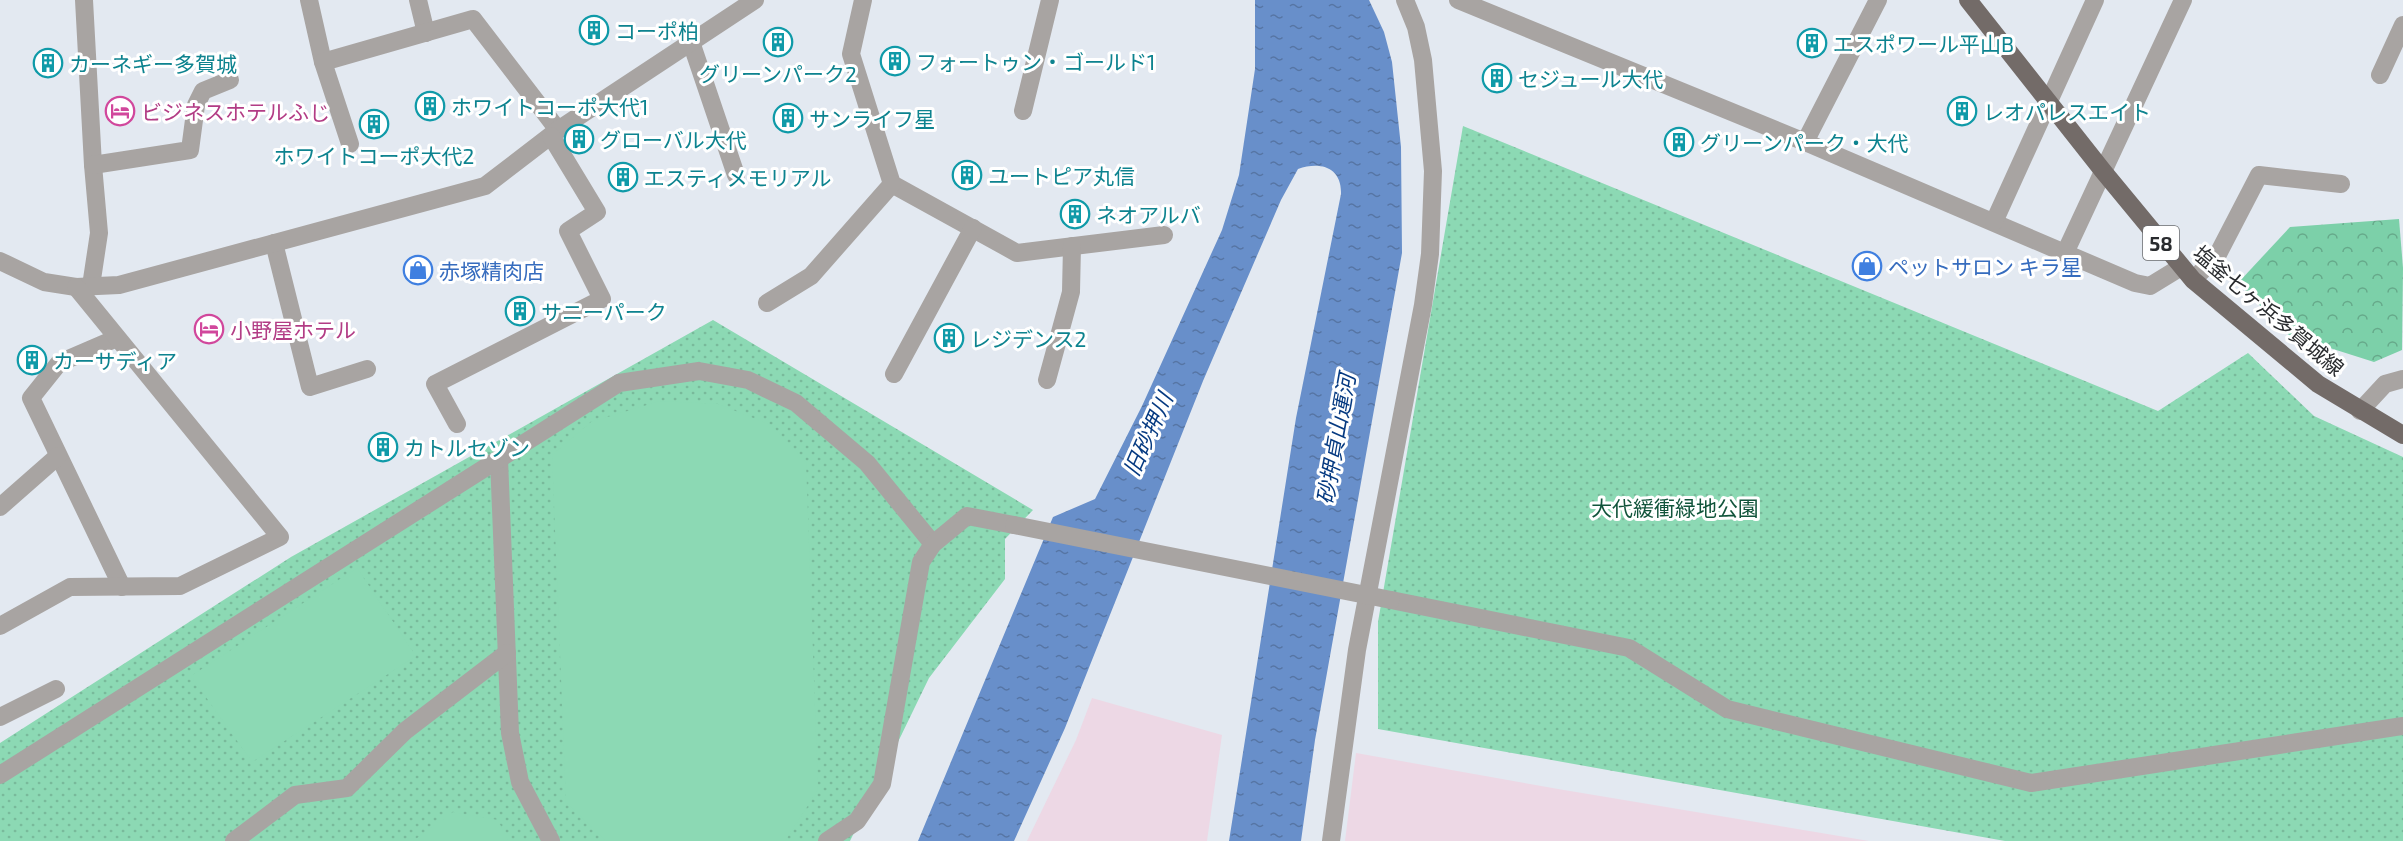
<svg xmlns="http://www.w3.org/2000/svg" width="2403" height="841" font-family="'Exo 2','Noto Sans JP',sans-serif">
  <style>
    .industrial { fill: #edd8e5 }
    .grass { fill: url(#grass-dots) }
    .forest { fill: url(#forest-crowns) }
    .garden { fill: #8cd9b4 }
    .water { fill: url(#water-ripples) }
    .lines { fill: none; stroke-linecap: round; stroke-linejoin: round }
    .minor { stroke: #a8a4a2; stroke-width: 18 }
    .major { stroke: #736b68; stroke-width: 18 }
    .minor-bridge { stroke: #a8a4a2; stroke-width: 18 }
    .labels { text-anchor: middle; dominant-baseline: central; stroke-width: 6; stroke-linejoin: round; paint-order: stroke }
    .shield { fill: #fff; stroke: #696b6d; stroke-width: 1.5 }
    .shield-label { font-size: 20px; font-weight: bold; fill: #292b2e }
    .culture-label { font-size: 21px; fill: #0d838f; stroke: #fff; text-anchor: start }
    .hotel-label { font-size: 21px; fill: #b23c85; stroke: #fff; text-anchor: start }
    .shop-label { font-size: 21px; fill: #366cbe; stroke: #fff; text-anchor: start }
    .street-label { font-size: 21px; fill: #292b2e; stroke: #fff }
    .park-label { font-size: 21px; fill: #11543b; stroke: #fff }
    .water-label { font-size: 22px; font-style: italic; fill: #063a81; stroke: #fff }
  </style>
  <defs>
    <pattern id="grass-dots" width="8" height="8" patternUnits="userSpaceOnUse" patternTransform="scale(1.5)"><rect width="8" height="8" fill="#8cd9b4"/><path d="M2 2h.1M6 6h.1" fill="none" stroke="#79ba9b" stroke-width="1.8" stroke-linecap="round"/></pattern>
    <pattern id="forest-crowns" width="20" height="18" patternUnits="userSpaceOnUse" patternTransform="scale(1.5)"><rect width="20" height="18" fill="#7cd0a9"/><path d="M2 6a3 3 0 1 1 6 0M12 15a3 3 0 1 1 6 0" fill="none" stroke="#66a98a"/></pattern>
    <pattern id="water-ripples" width="26" height="14" patternUnits="userSpaceOnUse" patternTransform="scale(1.5)"><rect width="26" height="14" fill="#688fca"/><path d="M2 4q2-2 4 0t4 0M15 11q2-2 4 0t4 0" fill="none" stroke="#5675a4"/></pattern>
  </defs>
  <rect width="100%" height="100%" fill="#e3e9f1"/>
  <g class="industrial">
    <polygon points="1092,698 1222,735 1207,841 1027,841 1076,740"/>
    <polygon points="1356,753 1564,790 1869,841 1345,841"/>
  </g>
  <g class="grass">
    <polygon points="1463,126 2158,411 2248,353 2314,416 2403,457 2403,841 2005,841 1378,729 1378,622"/>
    <polygon points="713,320 1033,510 1005,539 1005,579 929,678 850,841 0,841 0,743 291,557"/>
  </g>
  <polygon class="forest" points="2399,219 2403,268 2402,350 2374,362 2289,335 2238,283 2290,227"/>
  <g class="garden">
    <polygon points="660,401 718,404 771,425 806,462 818,790 785,841 606,841 566,802 552,455 591,422"/>
    <polygon points="357,568 416,656 252,762 191,676"/>
    <polygon points="453,812 498,820 508,841 413,841"/>
  </g>
  <path class="water" d="M1255 0H1369L1384 32 1392 62 1401 147 1402 253 1315 740 1301 841H1229L1296 418 1341 194C1342 167 1320 161 1298 169L1281 200 1203 381 1065 728 1014 841H918L1053 517 1095 499 1142 406 1222 230 1239 175 1255 69Z"/>
  <g class="lines">
    <g class="minor">
      <polyline points="84,0 93,165 99,233 91,286"/>
      <polyline points="309,0 323,62"/>
      <polyline points="418,0 426,33"/>
      <polyline points="863,0 851,54 892,184 1017,253 1164,235"/>
      <polyline points="1458,0 1805,142 2135,283 2150,286 2181,267"/>
      <polyline points="691,42 736,175"/>
      <polyline points="2380,75 2403,25"/>
      <polyline points="1023,111 1050,0"/>
      <polyline points="1805,142 1878,0"/>
      <polyline points="350,144 323,62 473,19 558,130"/>
      <polyline points="93,165 190,150 196,105 203,91 230,80"/>
      <polyline points="1994,222 2095,0"/>
      <polyline points="274,243 310,387 367,369"/>
      <polyline points="2065,253 2183,0"/>
      <polyline points="0,261 44,282 76,287 119,285 485,186 558,130 755,0"/>
      <polyline points="2193,280 2217,256 2259,175 2341,184"/>
      <polyline points="767,303 811,276 892,184"/>
      <polyline points="117,338 59,363 31,398 122,587"/>
      <polyline points="894,374 973,228"/>
      <polyline points="1047,380 1071,292 1072,246"/>
      <polyline points="2360,411 2385,384 2403,379"/>
      <polyline points="457,424 435,384 602,299 568,231 597,212 551,136"/>
      <polyline points="499,459 510,733 520,782 551,841"/>
      <polyline points="0,507 58,456"/>
      <polyline points="1391,600 1629,648 1727,709 2031,783 2403,726"/>
      <polyline points="0,626 70,587 180,586 280,537 76,287"/>
      <polyline points="0,717 56,689"/>
      <polyline points="0,775 619,383 699,371 748,380 796,403 867,463 933,544"/>
      <polyline points="234,841 295,795 347,788 405,731 507,653"/>
      <polyline points="827,841 857,821 882,784 921,562 933,544 967,516 1014,525"/>
      <polyline points="1331,841 1357,650 1423,305 1430,254 1433,171 1423,60 1416,27 1405,0"/>
    </g>
    <polyline class="major" points="1968,0 2103,171 2193,280 2318,384 2403,435"/>
    <polyline class="minor-bridge" points="1014,525 1391,600"/>
  </g>
  <defs>
    <g id="building-ring" transform="scale(1.5)"><circle r="9.5" fill="#fff" stroke="#0f9aa8" stroke-width="1.5"/><path d="M-4-6H4V6H1V3H-1V6H-4ZM-2.5-4.3h1.7v1.8h-1.7ZM.8-4.3h1.7v1.8H.8ZM-2.5-1h1.7V.8h-1.7ZM.8-1h1.7V.8H.8Z" fill="#0f9aa8"/></g>
    <g id="hotel-ring" transform="scale(1.5)"><circle r="9.5" fill="#fff" stroke="#d1479c" stroke-width="1.5"/><path d="M-6-4.5h1.5V1H6V5H4.5V3h-9V5H-6ZM-4 0a1.8 1.8 0 1 1 3.6 0ZM.5 0V-2.5h3Q6-2.5 6 0Z" fill="#d1479c"/></g>
    <g id="shop-ring" transform="scale(1.5)"><circle r="9.5" fill="#fff" stroke="#3f7fe0" stroke-width="1.5"/><path d="M-5-2.5h2.3a2.7 3.5 0 0 1 5.4 0H5L5.5 6h-11ZM-1.5-2.5h3a1.5 2.3 0 0 0-3 0Z" fill="#3f7fe0"/></g>
  </defs>
  <g fill-rule="evenodd">
    <use href="#building-ring" x="594" y="30"/>
    <use href="#building-ring" x="778" y="42"/>
    <use href="#building-ring" x="1812" y="43"/>
    <use href="#building-ring" x="895" y="61"/>
    <use href="#building-ring" x="48" y="63"/>
    <use href="#building-ring" x="1497" y="78"/>
    <use href="#building-ring" x="430" y="106"/>
    <use href="#hotel-ring" x="120" y="111"/>
    <use href="#building-ring" x="1962" y="111"/>
    <use href="#building-ring" x="788" y="118"/>
    <use href="#building-ring" x="374" y="124"/>
    <use href="#building-ring" x="579" y="139"/>
    <use href="#building-ring" x="1679" y="142"/>
    <use href="#building-ring" x="967" y="175"/>
    <use href="#building-ring" x="623" y="177"/>
    <use href="#building-ring" x="1075" y="214"/>
    <use href="#shop-ring" x="1867" y="266"/>
    <use href="#shop-ring" x="418" y="270"/>
    <use href="#building-ring" x="520" y="311"/>
    <use href="#hotel-ring" x="209" y="329"/>
    <use href="#building-ring" x="949" y="338"/>
    <use href="#building-ring" x="32" y="360"/>
    <use href="#building-ring" x="383" y="447"/>
  </g>
  <g class="labels">
    <rect class="shield" x="2143" y="226" width="36" height="34" rx="4.5"/>
    <g class="shield-label">
      <text x="2161" y="243">58</text>
    </g>
    <g class="culture-label">
      <text x="615" y="30">コーポ柏</text>
      <text x="1833" y="43">エスポワール平山B</text>
      <text x="916" y="61">フォートゥン・ゴールド1</text>
      <text x="69" y="63">カーネギー多賀城</text>
      <text x="778" y="73" text-anchor="middle">グリーンパーク2</text>
      <text x="1518" y="78">セジュール大代</text>
      <text x="451" y="106">ホワイトコーポ大代1</text>
      <text x="1983" y="111">レオパレスエイト</text>
      <text x="809" y="118">サンライフ星</text>
      <text x="600" y="139">グローバル大代</text>
      <text x="1700" y="142">グリーンパーク・大代</text>
      <text x="374" y="155" text-anchor="middle">ホワイトコーポ大代2</text>
      <text x="988" y="175">ユートピア丸信</text>
      <text x="644" y="177">エスティメモリアル</text>
      <text x="1096" y="214">ネオアルバ</text>
      <text x="541" y="311">サニーパーク</text>
      <text x="970" y="338">レジデンス2</text>
      <text x="53" y="360">カーサディア</text>
      <text x="404" y="447">カトルセゾン</text>
    </g>
    <g class="hotel-label">
      <text x="141" y="111">ビジネスホテルふじ</text>
      <text x="230" y="329">小野屋ホテル</text>
    </g>
    <g class="shop-label">
      <text x="1888" y="266">ペットサロン キラ星</text>
      <text x="439" y="270">赤塚精肉店</text>
    </g>
    <g class="street-label">
      <text transform="translate(2269 310) rotate(40)">塩釜七ヶ浜多賀城線</text>
    </g>
    <g class="park-label">
      <text x="1675" y="507">大代緩衝緑地公園</text>
    </g>
    <g class="water-label">
      <text transform="translate(1147 434) rotate(-66)">旧砂押川</text>
      <text transform="translate(1335 439) rotate(-80)">砂押貞山運河</text>
    </g>
  </g>
</svg>
